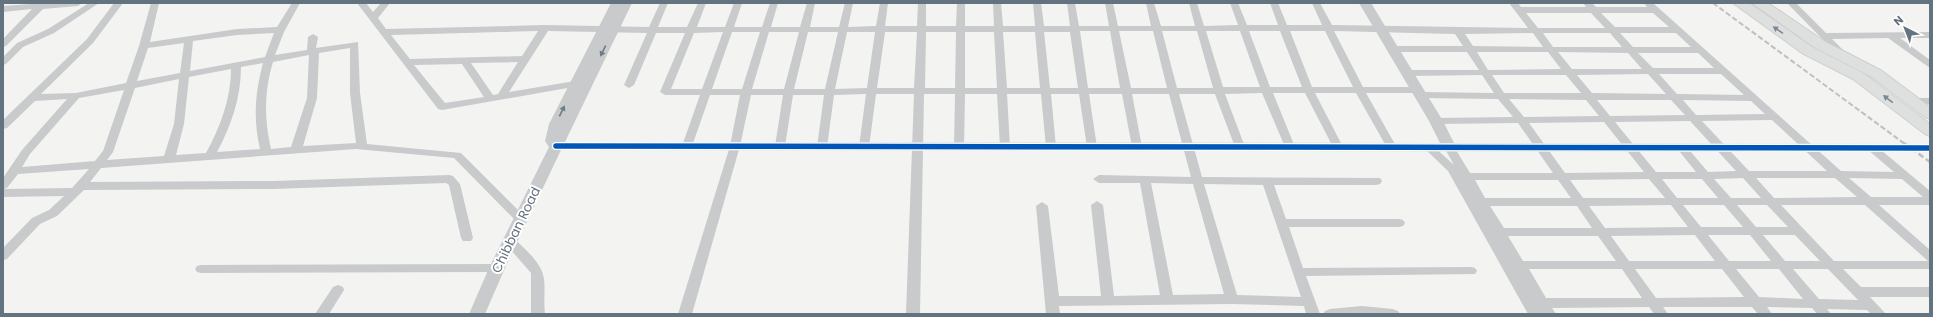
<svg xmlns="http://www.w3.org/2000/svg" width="1933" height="317" font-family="Poppins,sans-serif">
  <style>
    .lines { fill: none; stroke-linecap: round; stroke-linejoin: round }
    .secondary-casing { stroke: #cfcfcf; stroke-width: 2 }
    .minor { fill: #c8cacb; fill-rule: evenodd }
    .tertiary { fill: #c8cacb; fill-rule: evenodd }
    .secondary { fill: #dedfdf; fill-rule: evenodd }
    .rail-far1 { stroke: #bfc0c1; stroke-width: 2; stroke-dasharray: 5.5 2.5; stroke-linecap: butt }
    .rail { stroke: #bfc0c1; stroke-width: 2.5; stroke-dasharray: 6 3; stroke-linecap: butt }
    .cycleway-casing { stroke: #fff; stroke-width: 8 }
    .cycleway { stroke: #0057b8; stroke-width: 5.5 }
    .oneway { fill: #7c8993 }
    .oneway2 { fill: #6e7c88 }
    .labels { text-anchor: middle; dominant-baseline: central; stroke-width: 4; stroke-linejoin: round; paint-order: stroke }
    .street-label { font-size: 13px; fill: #647380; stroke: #fff }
  </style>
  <rect width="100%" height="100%" fill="#f3f3f1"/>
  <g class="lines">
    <g class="secondary-casing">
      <g id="secondary">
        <polygon points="1733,3 1749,3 1812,47 1863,73 1930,124 1930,136 1925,134 1853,79 1802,53"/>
        <polygon points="1752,3 1768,3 1824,41 1882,71 1930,107 1930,119 1925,117 1872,77 1814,47"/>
      </g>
    </g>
    <g class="minor">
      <polygon points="44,3 82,3 78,6 43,9 6,46 3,47 3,39 32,9 3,12 3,6"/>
      <polygon points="89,3 99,3 54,33 23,47 6,64 3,65 3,57 17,43 48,29"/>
      <path d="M114 3H123L93 43 41 94 76 93 126 83 139 46 151 3H159L150 42 237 29 277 27 292 3H300L284 32 275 55 307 50 308 37 313 34 318 37 316 48 358 42 360 93 367 144 461 153 527 219 525 222H517L454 158 356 149 101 168 90 182 273 181 449 175 453 176 460 184 473 238 471 241H463L461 238 449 185 446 183 273 189 84 190 57 216 40 224 7 259 3 260V248L32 218 49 210 64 196 3 197V189L72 188 89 169 18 174 7 188 3 189V178L22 150 67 99 35 101 7 128 3 129V120L87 39ZM274 33 265 57 190 71 193 41 237 35ZM184 43 180 73 137 81 148 48ZM350 48V93L356 143 303 146 317 98 319 53ZM309 55 307 98 291 147 271 149C264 119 264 91 273 62ZM263 63C255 93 253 119 260 149L217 152C231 126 241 98 241 67ZM231 69C231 99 220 127 206 153L176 155 184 124 189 77ZM179 79 174 124 164 156 107 160 113 152 135 88ZM124 90 103 151 95 161 22 167 30 154 79 98Z"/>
      <path d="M357 3H366L373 12 381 3H390L378 18 386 29 545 25 649 27 660 3H668L658 27H687L698 3H706L697 27H725L734 3H742L734 27H762L770 3H778L771 27H800L807 3H815L810 27H839L845 3H853L848 27 876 26 880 3H888L885 26H917L918 3H926V26H956L957 3H965V26H994L993 3H1001L1003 26H1035L1033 3H1041L1044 26H1070L1067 3H1075L1079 26H1109L1105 3H1113L1118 26H1151L1146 3H1154L1161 26H1195L1189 3H1197L1204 26 1238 25 1230 3H1238L1247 25H1278L1270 3H1278L1287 25H1322L1312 3H1320L1332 25 1528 28 1509 3H1518L1521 7H1586L1583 3H1592L1596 7H1647L1644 3H1653L1841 171 1894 172 1867 149 1866 147 1867 145H1875L1930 191V205H1879L1930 250V269H1843L1861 287H1930V297H1870L1886 314H1871L1867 310 1827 309 1831 314H1817L1812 308 1767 307 1772 314H1758L1752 307H1663L1668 314H1654L1649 307 1552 308 1556 314H1542L1503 248 1542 314H1528L1448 171 1423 147 1428 144 1432 145 1454 165 1444 147 1449 144 1453 145 1470 173H1553L1518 123 1436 124 1431 121 1436 118 1513 117 1498 99 1421 98 1417 97 1416 95 1417 93H1366L1396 146 1391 149 1386 146 1356 93H1315L1343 147 1338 150 1333 147 1305 93H1273L1295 147 1290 150 1285 147 1262 93 1225 94 1245 147 1240 150 1235 147 1215 94H1179L1202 177 1380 178 1382 181 1380 184 1376 185H1274L1286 219H1399L1403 220 1405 223 1403 226 1399 227H1289L1303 268 1471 267 1475 268 1477 271 1475 274 1306 276 1320 314H1306L1304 306 1232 304 1059 306 1060 314H1046L1036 206 1042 202 1048 206 1059 296H1101L1091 205 1097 201 1103 205 1114 296 1160 295 1140 183H1099L1093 179 1099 175 1191 177 1169 94H1132L1142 147 1137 150 1132 147 1122 94H1089L1097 147 1092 150 1087 147 1079 94H1051L1056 147 1051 150 1046 147 1041 94H1007L1010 147 1005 150 1000 147 997 94H965L964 147 959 150 954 147 955 94H924L920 314H906L914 94H876L869 147 864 150 859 147 866 94 834 95 827 147 822 150 817 147 824 95H793L785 146 780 149 775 146 783 95H751L740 146 692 314H678L730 146 740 95H710L692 146 691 148H683L682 146 700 95H665L660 92 685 33H656L634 85 629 88 624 85 647 33 548 31 509 92 575 81 579 82 580 84 579 86 442 110 438 109ZM1526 13H1591L1605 28H1538ZM1601 13H1653L1669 27H1615ZM538 31 522 56 410 59 391 35ZM1080 31H1110L1120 88H1088ZM1119 31H1153L1167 88H1131ZM1162 31H1197L1213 88H1177ZM1206 31H1240L1260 87H1223ZM1249 31H1280L1302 87H1270ZM1290 31H1325L1353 87H1312ZM1334 31 1455 34 1463 46H1393L1388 49 1393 52H1467L1479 70H1408L1403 73 1408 76 1482 75 1494 93 1422 92 1423 90 1422 88 1418 87H1363ZM723 32 702 89H671L694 33ZM732 32H760L742 89H712ZM769 32H799L784 89H752ZM808 32H838L825 89H794ZM847 32H875L867 88 835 89ZM885 32H917L914 88H877ZM926 32H956L955 88H925ZM965 32H994L997 88H965ZM1003 32H1035L1040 88H1007ZM1044 32H1070L1078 88H1050ZM1533 33 1543 47 1473 46 1465 34ZM1543 33H1610L1622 47H1553ZM1620 33H1676L1691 47H1633ZM1477 52H1548L1561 69 1488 70ZM1558 52 1628 53 1642 69H1572ZM1638 53H1698L1714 68H1653ZM518 62 498 94 493 95 471 63ZM462 64 484 97 445 103 414 65ZM1648 74 1666 94 1592 93 1577 75ZM1659 74H1721L1744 95 1677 94ZM1492 75H1566L1581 93H1504ZM1509 99 1586 100 1599 116 1524 117ZM1597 100H1671L1685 115 1610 116ZM1683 100 1751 101 1765 114 1696 115ZM1772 120 1827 171H1749L1702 121ZM1690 121 1736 171 1708 172 1685 145 1681 144 1676 147 1696 172H1656L1615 122ZM1604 122 1644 172 1565 173 1529 123ZM1743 178 1761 198H1731L1714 179ZM1756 178H1835L1857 197 1774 198ZM1849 178 1902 179 1923 197H1871ZM1649 179 1665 198H1583L1570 180ZM1662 179H1702L1718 198H1677ZM1475 180H1558L1571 198H1485ZM1151 183 1193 184 1224 294 1173 295ZM1204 184 1263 185 1301 297 1237 295ZM1671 205 1688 227 1605 228 1589 206ZM1683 205H1724L1743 227H1701ZM1737 205H1767L1788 227H1756ZM1781 205H1865L1928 261H1834ZM1490 206H1577L1592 228H1504ZM1695 235 1715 261H1629L1611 236ZM1708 235H1750L1771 261H1729ZM1763 235H1795L1820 261H1785ZM1508 236H1598L1616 261H1523ZM1529 269H1622L1642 298H1546ZM1635 269H1722L1744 297 1656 298ZM1736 269H1779L1803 299 1759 297ZM1793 269H1828L1858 300 1819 299Z"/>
      <polygon points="1787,3 1796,3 1826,33 1930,32 1930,38 1900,38 1930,60 1930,68 1888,38 1832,39 1849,56 1847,58 1841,58"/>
      <polygon points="1913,98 1930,98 1930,104 1909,103 1908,101"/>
      <path d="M510 238C517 240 522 246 527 251 552 276 542 284 545 314H531V273L504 242 506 239Z"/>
      <polygon points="497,264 501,265 503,268 501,271 497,272 201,273 197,272 195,269 197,266 201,265"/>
      <polygon points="338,285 343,287 344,290 329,314 315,314 333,287"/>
      <polygon points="1362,306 1393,309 1398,311 1400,314 1323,314 1325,311 1330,309"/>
    </g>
    <polygon class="tertiary" points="611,3 632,3 565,142 1440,143 1429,121 1359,3 1371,3 1443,121 1454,143 1930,144 1930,152 561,150 505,268 485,314 469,314 489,268 549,147 545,141 549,124"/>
    <use href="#secondary" class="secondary"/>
    <polyline class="rail-far1" points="1713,3 1905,144"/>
    <polyline class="rail" points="1904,143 1930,162"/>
    <g class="cycleway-casing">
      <polyline id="cycleway" points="556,146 1930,148"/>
    </g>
    <use href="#cycleway" class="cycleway"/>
  </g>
  <defs><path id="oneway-solid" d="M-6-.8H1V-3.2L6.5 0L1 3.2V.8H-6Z"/></defs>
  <g class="oneway">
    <use href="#oneway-solid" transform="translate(1778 30) rotate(-146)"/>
    <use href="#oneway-solid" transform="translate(1888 99) rotate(-143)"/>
  </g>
  <g class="oneway2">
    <use href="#oneway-solid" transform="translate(603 51) rotate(116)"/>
    <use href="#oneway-solid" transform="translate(562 111) rotate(-64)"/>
  </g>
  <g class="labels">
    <g class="street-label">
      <text transform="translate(516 230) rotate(-64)">Chibban Road</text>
    </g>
  </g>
  <rect width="1933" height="317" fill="none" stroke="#647380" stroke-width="8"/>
  <g transform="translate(1905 28) rotate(318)" stroke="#ffffff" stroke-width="3" paint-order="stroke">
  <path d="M0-3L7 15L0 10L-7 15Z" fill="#647380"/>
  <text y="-6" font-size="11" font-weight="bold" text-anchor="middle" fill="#647380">N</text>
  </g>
</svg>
